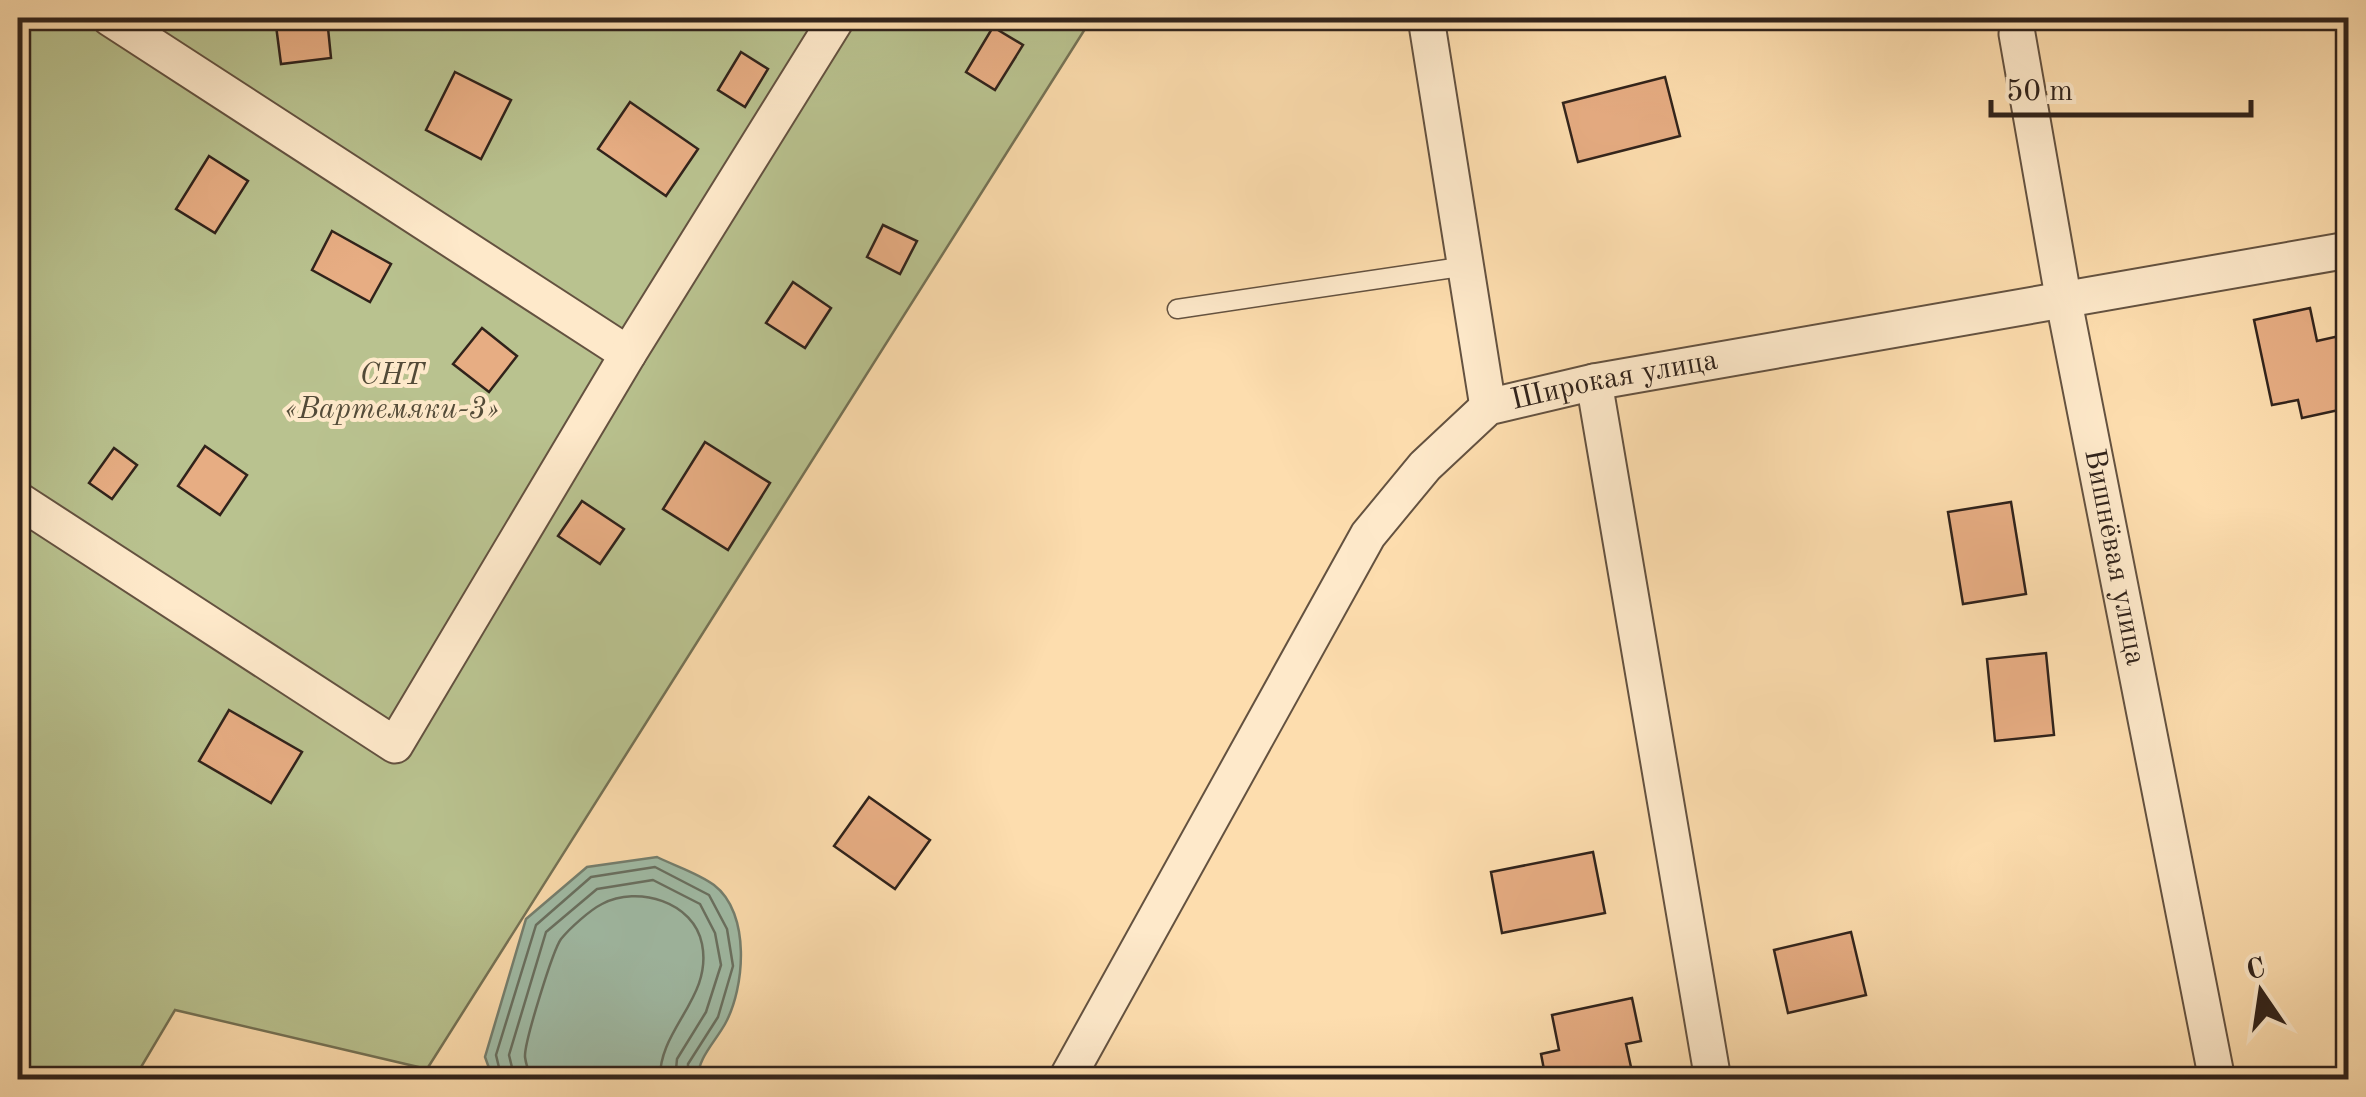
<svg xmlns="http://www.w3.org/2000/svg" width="2366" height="1097" font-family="'Old Standard TT',serif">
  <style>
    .green { fill: #b9c28f; stroke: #757255; stroke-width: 2.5 }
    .water { fill: #a0bca7; stroke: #747f6f; stroke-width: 2.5 }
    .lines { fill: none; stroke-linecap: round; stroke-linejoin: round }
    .shore { stroke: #687061; stroke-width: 2.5 }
    .building { fill: #e7ad83; stroke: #31231b; stroke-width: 2.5 }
    .lane-casing { stroke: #645240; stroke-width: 21 }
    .street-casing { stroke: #645240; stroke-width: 39 }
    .lane { stroke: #fee9ca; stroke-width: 18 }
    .street { stroke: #fee9ca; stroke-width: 35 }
    .labels { text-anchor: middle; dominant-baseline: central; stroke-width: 8; stroke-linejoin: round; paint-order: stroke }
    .park-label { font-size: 30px; font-style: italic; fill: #534b38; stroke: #fee9ca }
    .street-label { font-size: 30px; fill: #31231b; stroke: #fee9ca }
  </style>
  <rect width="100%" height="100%" fill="#fdddae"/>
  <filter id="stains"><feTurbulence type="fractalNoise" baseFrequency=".002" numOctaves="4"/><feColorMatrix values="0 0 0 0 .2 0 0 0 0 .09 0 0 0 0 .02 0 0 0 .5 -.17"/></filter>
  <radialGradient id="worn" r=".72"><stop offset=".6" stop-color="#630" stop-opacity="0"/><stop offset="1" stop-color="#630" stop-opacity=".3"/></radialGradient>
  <polygon class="green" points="18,18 1092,18 427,1069 175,1010 134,1079 18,1079"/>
  <path class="water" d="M657 857C675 866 698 873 714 885 751 913 745 988 725 1024 715 1042 697 1059 698 1079H493L485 1057 526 919 587 867Z"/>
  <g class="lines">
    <g class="shore">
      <polyline points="502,1080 496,1055 536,925 591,877 655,867 709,895 727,929 733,966 718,1017 688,1064 688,1080"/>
      <polyline points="515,1080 509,1055 546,932 597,889 653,880 700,904 715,933 721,965 706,1012 677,1059 675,1080"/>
      <path d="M530 1080C529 1071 526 1065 525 1057 524 1043 553 950 561 939 570 928 590 910 602 904 638 885 694 902 702 944 713 998 658 1029 660 1080"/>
    </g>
  </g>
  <g class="building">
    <polygon points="275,18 327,18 331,58 281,64"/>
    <polygon points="993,27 1023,45 995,90 966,72"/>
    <polygon points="741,52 768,69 745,107 718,90"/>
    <polygon points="455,72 511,100 481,159 426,130"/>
    <polygon points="1665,77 1680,136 1578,162 1563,103"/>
    <polygon points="630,102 698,149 666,196 598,149"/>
    <polygon points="209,156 248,181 215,233 176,209"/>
    <polygon points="883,225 917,241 900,274 867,257"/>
    <polygon points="332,231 391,264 370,302 312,270"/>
    <polygon points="793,282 831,308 805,348 766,323"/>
    <polygon points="2310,308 2317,341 2348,334 2348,408 2302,418 2298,400 2272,405 2254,320"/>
    <polygon points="482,328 517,356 489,392 453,364"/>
    <polygon points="705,442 770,483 728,550 663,509"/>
    <polygon points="205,446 247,475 220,515 178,486"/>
    <polygon points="114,448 137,465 112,499 89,483"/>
    <polygon points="582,501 624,529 600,564 558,536"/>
    <polygon points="2011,502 2026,594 1963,604 1948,512"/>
    <polygon points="2046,653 2054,735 1995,741 1987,659"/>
    <polygon points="229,710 302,752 271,803 199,761"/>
    <polygon points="869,797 930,840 895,889 834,846"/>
    <polygon points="1593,852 1605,913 1502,933 1491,872"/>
    <polygon points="1851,932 1866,995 1788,1013 1774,950"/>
    <polygon points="1632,998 1641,1041 1626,1044 1631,1067 1606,1072 1607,1080 1546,1080 1541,1054 1559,1050 1552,1015"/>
  </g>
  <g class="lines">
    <g class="lane-casing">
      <polyline id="lane" points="1177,309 1467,266"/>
    </g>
    <g class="street-casing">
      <g id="street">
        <polyline points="110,18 628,354"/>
        <polyline points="1426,18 1488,407"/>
        <path id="s1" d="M2017 34 2064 302 2217 1080"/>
        <polyline points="1594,382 1713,1080"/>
        <polyline points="18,500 395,745 628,354 837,18"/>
        <path id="s2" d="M1066 1080 1368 535 1425 466 1488 407 1594 382 2348 250"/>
      </g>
    </g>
    <use href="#lane" class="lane"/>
    <use href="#street" class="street"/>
  </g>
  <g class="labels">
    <g class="park-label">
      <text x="392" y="376">СНТ<tspan x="392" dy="34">«Вартемяки-3»</tspan></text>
    </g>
    <g class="street-label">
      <text stroke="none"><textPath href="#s2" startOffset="928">Широкая улица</textPath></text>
      <text stroke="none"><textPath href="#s1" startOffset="532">Вишнёвая улица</textPath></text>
    </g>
  </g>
  <rect width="2366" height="1097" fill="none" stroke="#fdddae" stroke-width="60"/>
  <rect x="20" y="20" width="2326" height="1057" fill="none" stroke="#31231b" stroke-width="5"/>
  <rect x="30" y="30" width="2306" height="1037" fill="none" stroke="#31231b" stroke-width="2.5"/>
  <g transform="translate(2261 992) rotate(347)" stroke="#fee9ca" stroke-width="8" paint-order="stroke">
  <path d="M0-8L18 38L0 25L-18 38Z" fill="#31231b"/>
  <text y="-15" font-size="28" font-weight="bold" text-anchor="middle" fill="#31231b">С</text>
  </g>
  <path d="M1991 100v15h260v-15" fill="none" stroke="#31231b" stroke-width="5"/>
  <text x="2006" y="100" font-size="30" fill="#31231b" stroke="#fee9ca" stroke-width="8" paint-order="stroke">50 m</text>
  <rect width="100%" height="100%" filter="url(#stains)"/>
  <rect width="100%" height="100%" fill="url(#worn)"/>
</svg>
